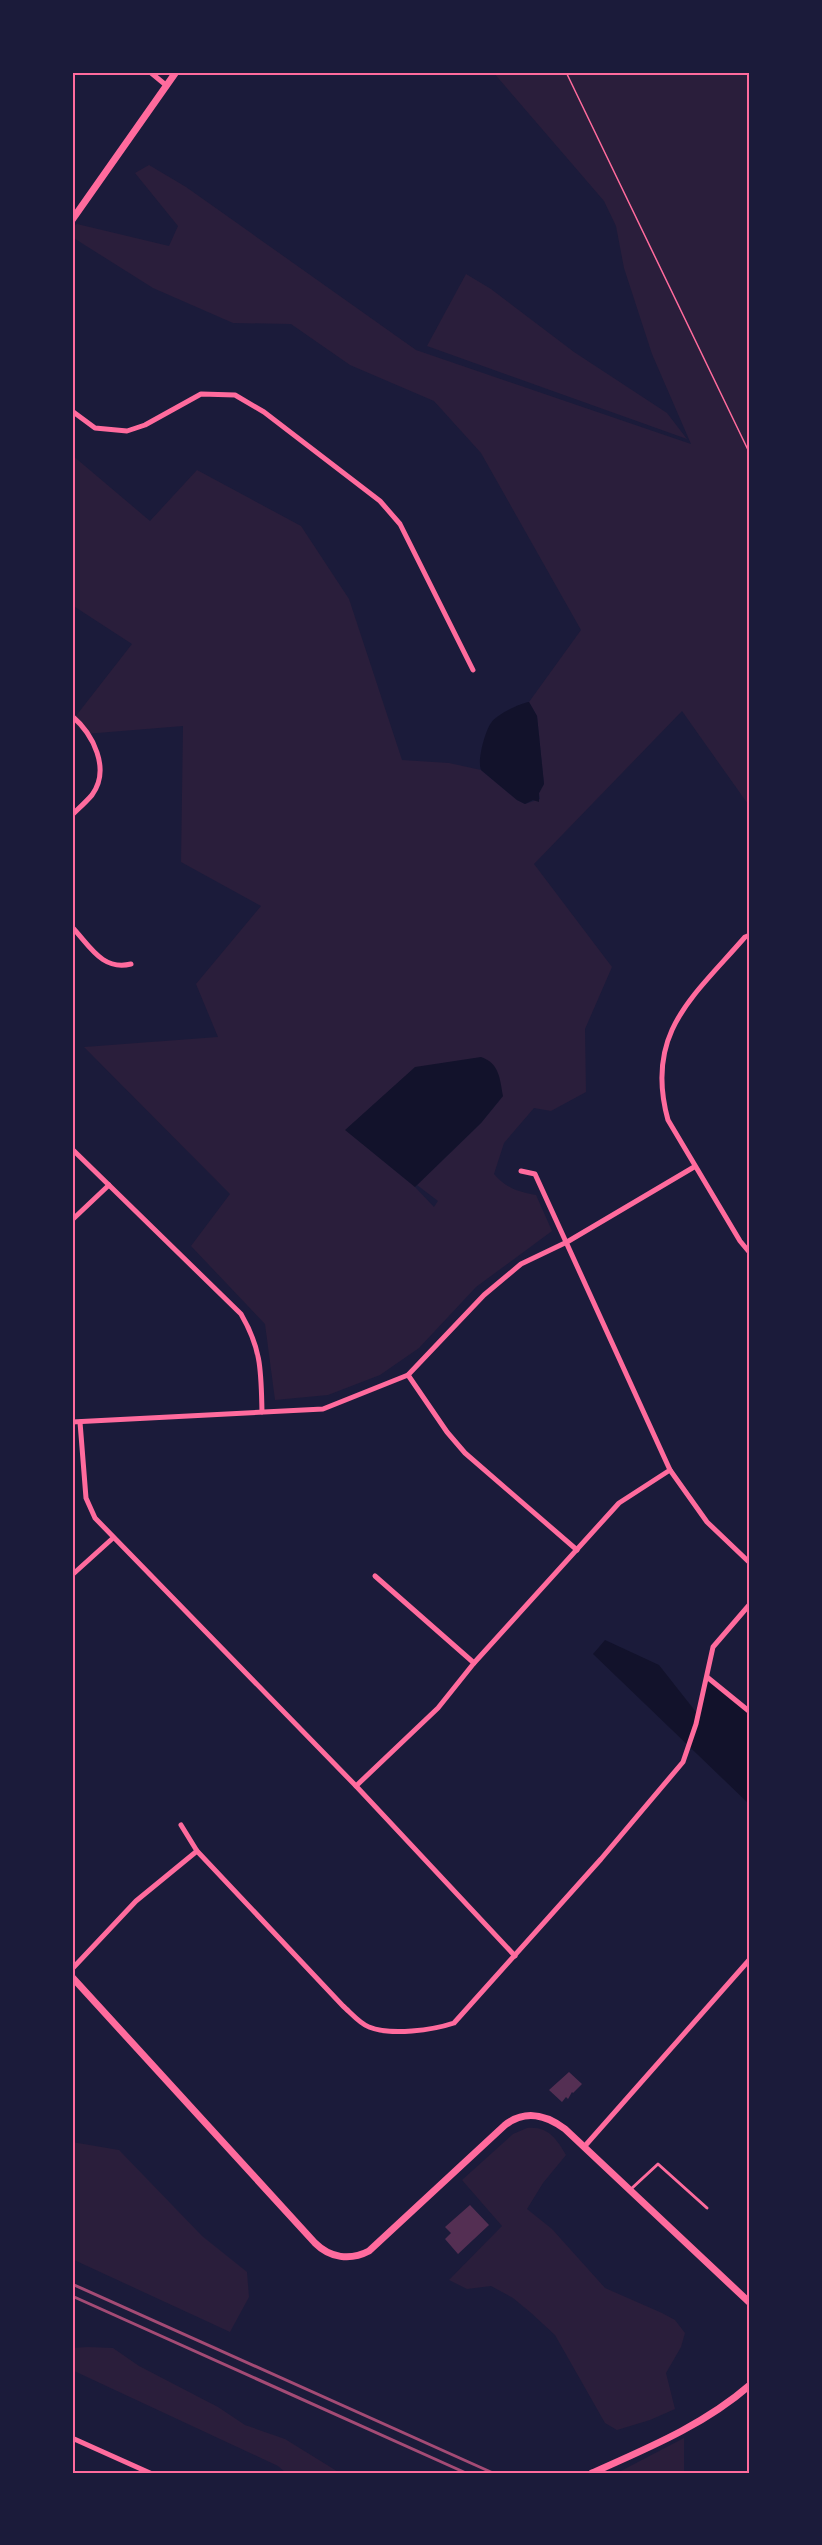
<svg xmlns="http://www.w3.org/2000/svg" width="822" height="2545" font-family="'DM Sans',sans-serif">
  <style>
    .green { fill: #2a1e3b; fill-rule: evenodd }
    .water { fill: #12122b }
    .building { fill: #542f53 }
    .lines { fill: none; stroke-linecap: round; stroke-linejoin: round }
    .path { stroke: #ff6b9d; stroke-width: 1.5 }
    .service { stroke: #ff6b9d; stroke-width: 3 }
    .minor { stroke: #ff6b9d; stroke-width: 5 }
    .tertiary { stroke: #ff6b9d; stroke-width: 7 }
    .rail { stroke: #a44b75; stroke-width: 3 }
    .neatline { fill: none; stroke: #ff6b9d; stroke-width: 2 }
  </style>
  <rect width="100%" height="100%" fill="#1b1b3a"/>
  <g class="green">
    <path d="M493 72H750V807L682 711 534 864 612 967 585 1029 586 1092 551 1111 534 1108 504 1143 494 1174C506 1188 518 1192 536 1195L552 1231 476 1287 419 1348 380 1375 328 1395 275 1400 265 1324 191 1246 230 1194 84 1047 218 1037 196 984 261 906 181 862 183 726 85 734 72 721 132 644 72 605V455L150 521 197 470 301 526 349 599 402 760 449 763 481 770 517 800 525 804 540 799 539 793 544 784 537 716 529 702 581 630 481 453 434 401 350 365 291 324 233 323 153 288 72 237V227L77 224 169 246 178 226 135 173 149 165 186 187 416 350 691 444 652 354 624 268 616 226 604 201ZM503 1096 481 1123 417 1185 438 1201 434 1207 415 1187 346 1130Z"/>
    <polygon points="466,274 491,289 574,352 667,413 687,439 427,346"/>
    <path d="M527 2128C548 2126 556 2138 566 2155L543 2183 527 2209 552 2229 605 2288 662 2313 675 2320 685 2333 681 2347 666 2373 675 2409 650 2420 617 2430 605 2423 555 2335 530 2312 513 2298 491 2286 467 2289 449 2280 502 2226 462 2180 513 2134Z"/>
    <polygon points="72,2142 119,2150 202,2236 247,2272 249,2297 230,2332 72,2259"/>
    <polygon points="88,2347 113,2348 139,2366 218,2407 245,2425 285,2439 340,2473 286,2473 278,2466 72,2370 72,2348"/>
    <polygon points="684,2438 684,2473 617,2473"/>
  </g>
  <g class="water">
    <path d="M529 702 537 716 544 784 539 793V802L533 800 525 804 517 800 481 770C477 761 485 731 491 723 496 715 520 703 529 702Z"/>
    <path d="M481 1057C499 1063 500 1078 503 1096L481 1123 415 1187 345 1130 415 1067Z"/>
    <polygon points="605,1640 659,1665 696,1712 706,1675 750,1710 750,1805 593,1654"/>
  </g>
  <g class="building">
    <polygon points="569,2072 582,2084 573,2093 572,2092 568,2099 566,2097 562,2102 549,2090"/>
    <polygon points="470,2205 489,2225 458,2254 445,2239 451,2233 445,2227"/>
  </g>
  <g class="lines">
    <polyline class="path" points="566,72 750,454"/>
    <polyline class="service" points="631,2189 658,2164 707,2208"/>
    <g class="minor">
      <polyline points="150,72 167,86"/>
      <polyline points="72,411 95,428 127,431 145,425 201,394 235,395 264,412 380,501 400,524 473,670"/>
      <path d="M72 716C93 734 111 769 92 795 86 802 78 809 72 815"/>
      <path d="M72 927C90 946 102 971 131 964"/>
      <path d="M750 935 745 937C693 997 644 1033 668 1120L740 1241 750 1253"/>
      <path d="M72 1149 241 1314C262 1350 261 1372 262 1412"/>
      <polyline points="521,1171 535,1174 670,1470 707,1522 750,1563"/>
      <polyline points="72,1220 109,1185"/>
      <polyline points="408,1375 447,1432 465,1453 577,1550"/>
      <polyline points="72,1422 323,1409 408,1375 484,1295 521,1264 567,1242 694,1167"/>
      <polyline points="80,1422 86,1498 95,1518 356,1786 515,1956"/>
      <polyline points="72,1575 113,1538"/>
      <polyline points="375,1576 474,1663"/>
      <polyline points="707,1677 750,1712"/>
      <polyline points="356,1786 438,1708 474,1663 619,1503 670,1470"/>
      <path d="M181 1825 197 1851 343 2006C350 2012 360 2024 369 2027 391 2036 433 2030 454 2023L601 1859 683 1762 696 1724 713 1647 750 1604"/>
      <polyline points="72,1969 136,1901 197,1851"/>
      <polyline points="584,2147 750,1959"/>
      <polyline points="72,2438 150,2473"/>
    </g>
    <g class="tertiary">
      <polyline points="72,220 176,72"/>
      <path d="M72 1977 315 2243C330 2258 350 2261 369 2251L505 2125C526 2109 546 2115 565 2129L750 2303"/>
      <path d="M592 2473C648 2448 704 2425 750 2385"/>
    </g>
    <g class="rail">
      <polyline points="72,2284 493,2473"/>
      <polyline points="72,2296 466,2473"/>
    </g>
  </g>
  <rect width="822" height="2545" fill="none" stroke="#1b1b3a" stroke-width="147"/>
  <rect x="74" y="74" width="674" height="2398" class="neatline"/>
</svg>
